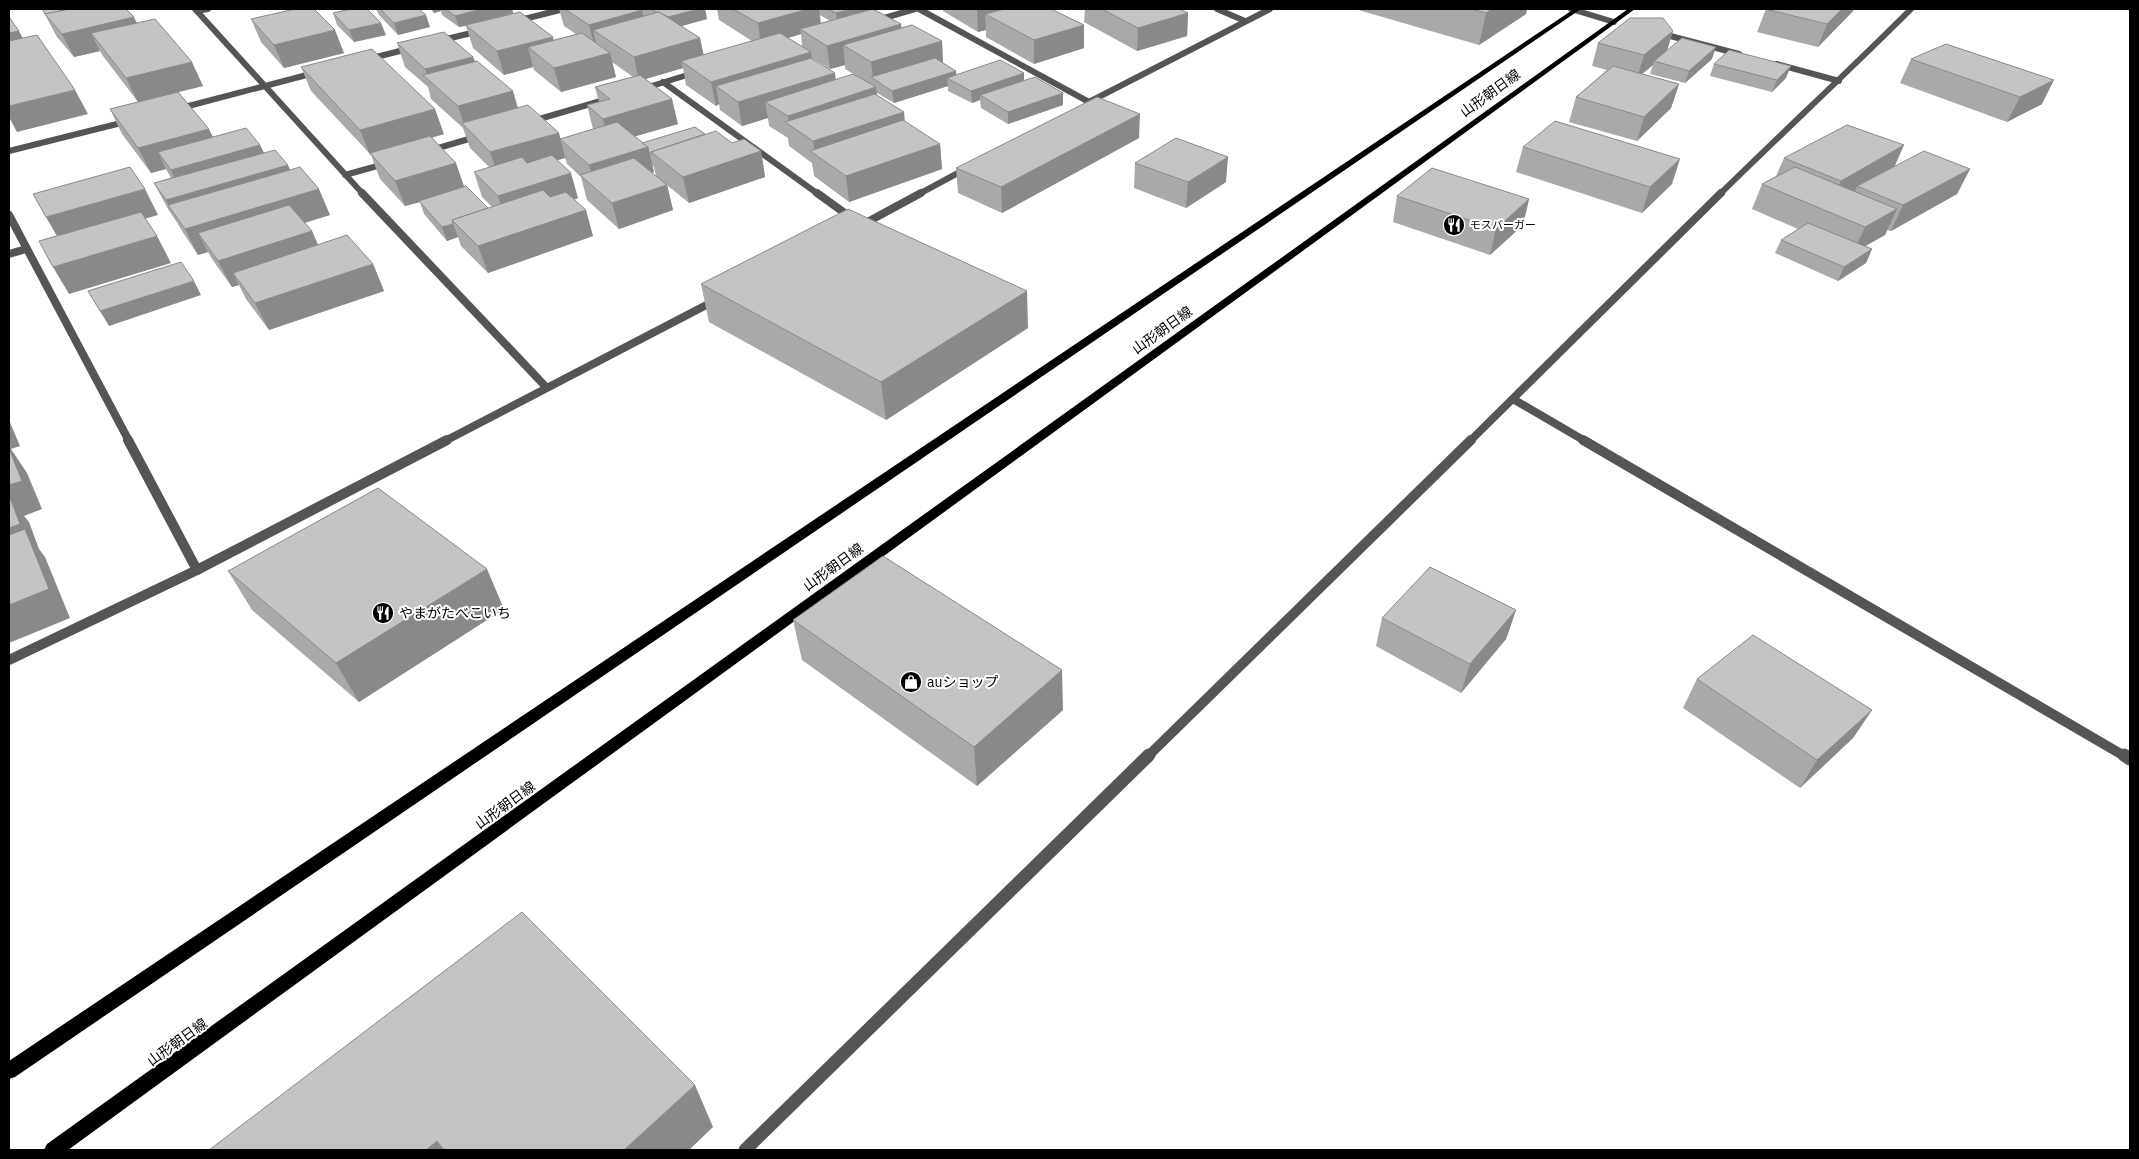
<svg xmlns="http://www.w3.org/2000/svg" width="2139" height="1159" font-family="'IBM Plex Sans','Noto Sans JP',sans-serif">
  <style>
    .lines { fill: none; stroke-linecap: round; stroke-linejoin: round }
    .lane-far3 { stroke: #555; stroke-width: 6 }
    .lane-far2 { stroke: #555; stroke-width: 8 }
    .lane-far1 { stroke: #555; stroke-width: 10 }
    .lane { stroke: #555; stroke-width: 13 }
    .street-far2 { stroke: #555; stroke-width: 6 }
    .street-far1 { stroke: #555; stroke-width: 8 }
    .street { stroke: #555; stroke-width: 10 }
    .primary { fill: #000; fill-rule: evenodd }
    .wall { fill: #a9a9a9; fill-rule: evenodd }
    .shaded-wall { fill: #898989 }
    .building { fill: #c4c4c4; stroke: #898989 }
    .labels { text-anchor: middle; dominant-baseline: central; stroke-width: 4; stroke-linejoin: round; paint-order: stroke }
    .far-poi-label { font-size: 11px; fill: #000; stroke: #fff; text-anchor: start }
    .street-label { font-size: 14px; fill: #000; stroke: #fff }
    .poi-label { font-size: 14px; fill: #000; stroke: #fff; text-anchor: start }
  </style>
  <rect width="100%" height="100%" fill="#fff"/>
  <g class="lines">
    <g class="lane-far3">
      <polyline points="195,9 363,194"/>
      <polyline points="919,9 1089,102"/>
      <polyline points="874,21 915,9"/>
      <polyline points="1659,33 1739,54"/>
      <polyline points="1777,64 1839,81"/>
      <polyline points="663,82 818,194"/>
      <polyline points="642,89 697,72"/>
      <polyline points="529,122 611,98"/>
      <polyline points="428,151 479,136"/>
      <polyline points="345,175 388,163"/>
      <path d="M1720 194C1783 132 1848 72 1911 9"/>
    </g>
    <g class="lane-far2">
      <polyline points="362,193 546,387"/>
      <polyline points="817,193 853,219"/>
      <polyline points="9,215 129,441"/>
      <polyline points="9,254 26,249"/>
      <polyline points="1513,399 1585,441"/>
      <polyline points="1470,441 1721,193"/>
    </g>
    <g class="lane-far1">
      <polyline points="128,440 197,570"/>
      <polyline points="1583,440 2126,757"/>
      <polyline points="1147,757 1471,440"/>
    </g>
    <g class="lane">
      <polyline points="2124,755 2130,759"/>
      <polyline points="745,1150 1149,755"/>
    </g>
    <g class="street-far2">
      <polyline points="1217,9 1245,21"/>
      <polyline points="1571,9 1614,22"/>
      <polyline points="197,11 208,9"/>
      <polyline points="516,21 564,9"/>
      <polyline points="438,41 480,31"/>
      <polyline points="368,59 412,48"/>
      <polyline points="1087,103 1270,9"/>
      <polyline points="177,109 318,72"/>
      <polyline points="9,151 129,121"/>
      <polyline points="919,194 969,167"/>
    </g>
    <g class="street-far1">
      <polyline points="860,226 921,193"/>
      <polyline points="445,441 716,300"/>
    </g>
    <polyline class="street" points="9,660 197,570 447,440"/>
    <g class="primary">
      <polygon points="1574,9 1581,9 15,1077 9,1079 9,1061"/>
      <polygon points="1628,9 1635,9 68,1150 44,1150 47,1144"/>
    </g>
  </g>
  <g class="wall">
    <polygon points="42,9 136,23 203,86 178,92 213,137 260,145 264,153 290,170 330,215 305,223 312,231 318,245 373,264 384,291 269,330 246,299 239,285 232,287 212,259 208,252 198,255 182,231 178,224 168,209 154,183 171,178 166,169 151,173 122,134 110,109 138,102 103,56 100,51 74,57 57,37"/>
    <polygon points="376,9 419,9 430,27 398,35 379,15"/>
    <path d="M430 9H512L513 13 554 40 576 34 564 26 559 9H705L707 19 681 26 704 55 752 41 719 20 717 9H876V11L902 28 942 41 943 63 957 75 1024 81 1063 105 1008 124 981 108 980 100 972 103 948 91V86L894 103 877 93V95L905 122 940 144 942 169 849 202 814 176 812 163 789 146 788 138 769 126 768 118 742 126 720 110 719 104 716 106 686 85 683 68 645 79 678 124 635 136 642 143 705 134 761 151 765 177 689 203 667 185 673 210 619 229 587 200 581 177 567 164 565 158 557 160 578 198 574 200 593 236 488 273 461 246 458 237 447 241 424 214 420 202 405 206 380 179 371 155 311 91 301 67 444 134 431 138 464 187 488 208 492 207 482 197 474 172 489 167 470 148 463 128 431 99 428 87 405 67 397 43 473 57 475 61 518 108 559 133 560 139 593 129 587 105 599 102 595 87 633 77 612 62 616 77 561 92 534 70 533 67 504 75 473 48 466 26 459 27 442 15 441 11 434 13ZM820 15 830 21 821 23ZM801 34 802 46 788 38ZM812 58 830 69 845 65V69L865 81 835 79ZM652 165 654 167 656 176 652 173 654 172Z"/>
    <polygon points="943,9 1051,9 1084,25 1084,48 1034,64 986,37 986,30 978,32 943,11"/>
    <polygon points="1085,9 1179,9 1188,13 1187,36 1137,51 1084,22"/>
    <polygon points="1355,9 1527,9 1526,14 1479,45"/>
    <polygon points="1766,9 1853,11 1818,47 1757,32"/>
    <polygon points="333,13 386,35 354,42 337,25"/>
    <polygon points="251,19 344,53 284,68 261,42"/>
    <polygon points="1673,31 1667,50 1712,59 1685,83 1650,74 1653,65 1642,74 1679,84 1671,108 1637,141 1569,122 1576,97 1607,70 1592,66 1598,43"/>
    <polygon points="1911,59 2042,104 2007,122 1900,83"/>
    <polygon points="1714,64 1786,78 1772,92 1710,76"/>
    <polygon points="1139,138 1002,213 958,193 956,168"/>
    <polygon points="1523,147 1672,184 1642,213 1516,172"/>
    <polygon points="1784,158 1895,167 1970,169 1957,194 1891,231 1887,230 1885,235 1865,246 1872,249 1866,263 1838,281 1775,253 1781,240 1798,229 1752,209 1762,184 1776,176"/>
    <polygon points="1135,163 1226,182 1186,208 1134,188"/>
    <polygon points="1397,196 1529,199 1523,225 1490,255 1393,222"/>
    <polygon points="701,284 1028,328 886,420 709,322"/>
    <polygon points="228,571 504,609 359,702 252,610"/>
    <polygon points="1516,610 1506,639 1461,693 1376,646 1382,618"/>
    <polygon points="793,620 1063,710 977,786 802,660"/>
    <polygon points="1697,679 1872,710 1853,738 1800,788 1683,708"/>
  </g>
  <g class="shaded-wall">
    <polygon points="433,9 440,9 441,11 434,13"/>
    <polygon points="482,9 512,9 513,13 459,27 455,16"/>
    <polygon points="699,9 705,9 707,19 668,30 665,18"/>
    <polygon points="808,9 819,9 821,28 800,29 801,34 761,46 758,23"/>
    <polygon points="851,9 876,9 877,14 837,25 836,13"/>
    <polygon points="977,9 1023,9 985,14 986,30 978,32"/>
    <polygon points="1492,9 1527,9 1526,14 1479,45 1486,13"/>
    <polygon points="1842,9 1854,9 1853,11 1818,47 1827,24"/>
    <polygon points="642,10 647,33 593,30 597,47 595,48 589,25"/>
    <polygon points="1188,13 1187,36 1137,51 1138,28"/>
    <polygon points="426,15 430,27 398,35 394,23"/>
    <polygon points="134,17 145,40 91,33 100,51 74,57 62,34"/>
    <polygon points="381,23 386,35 354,42 349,30"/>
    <polygon points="901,24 903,47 843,45 845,65 830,69 827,46"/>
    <polygon points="1084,25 1084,48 1034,64 1034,40"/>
    <polygon points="335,30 344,53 284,68 274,45"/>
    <polygon points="19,31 31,54 9,59 9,33"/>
    <polygon points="1673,31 1666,54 1654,61 1653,65 1637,78 1644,55"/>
    <polygon points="553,37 559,60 528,47 533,67 504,75 497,51"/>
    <polygon points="700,38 705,61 681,61 683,68 639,81 634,57"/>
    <polygon points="942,41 943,64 873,78 871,62"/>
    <polygon points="1716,47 1712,59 1685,83 1689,71"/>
    <polygon points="811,52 814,75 716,86 719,104 716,106 711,82"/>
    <polygon points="610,53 616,77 561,92 554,68"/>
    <polygon points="473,57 481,80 429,80 425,69"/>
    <polygon points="192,62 203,86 138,102 126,78"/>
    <polygon points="1791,66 1786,78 1772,92 1777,80"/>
    <polygon points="956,71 957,83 947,78 948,86 894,103 892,91"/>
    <polygon points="835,73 838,97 765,102 768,118 742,126 738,102"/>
    <polygon points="1024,73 1024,85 980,95 980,100 972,103 971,91"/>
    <polygon points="2054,80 2042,104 2007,122 2020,97"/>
    <polygon points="1679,84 1671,108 1637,141 1644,117"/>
    <polygon points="876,87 879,111 789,124 788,116"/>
    <polygon points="75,90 88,114 17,132 9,117 9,106"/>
    <polygon points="513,91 520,115 465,127 458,106"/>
    <polygon points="1063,93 1063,105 1008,124 1008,112"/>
    <polygon points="672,99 678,124 609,144 603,119"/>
    <polygon points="435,109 444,134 371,155 370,153 370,155 360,130"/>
    <polygon points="904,112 906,136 815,154 813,141"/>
    <polygon points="1140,114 1139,138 1002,213 1001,187"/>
    <polygon points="209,129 221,154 158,152 166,169 151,173 138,148"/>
    <polygon points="559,133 565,158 499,178 490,152"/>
    <polygon points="940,144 942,169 849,202 846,176"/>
    <polygon points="260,145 272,170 288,165 299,190 169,206 166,200 183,195 171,170"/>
    <polygon points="1904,145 1893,170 1857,186 1855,192 1830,206 1841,181"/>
    <polygon points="648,147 654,172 597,190 596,189 589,165"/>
    <polygon points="761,151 765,177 689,203 683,177"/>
    <polygon points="1228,157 1226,182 1186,208 1188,182"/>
    <polygon points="1680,159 1672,184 1642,213 1650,187"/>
    <polygon points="456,163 465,189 419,201 420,202 405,206 395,181"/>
    <polygon points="1970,169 1957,194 1891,231 1903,205"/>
    <polygon points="571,173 578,198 506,221 498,196"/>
    <polygon points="667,185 673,210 619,229 612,203"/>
    <polygon points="145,189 158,215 61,243 46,217"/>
    <polygon points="319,189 330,215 211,251 198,233 208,252 198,255 185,229"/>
    <polygon points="1529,199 1523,225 1490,255 1496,229"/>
    <polygon points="1897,209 1885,235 1853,253 1865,227"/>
    <polygon points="586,210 593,236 488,273 478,246"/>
    <polygon points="453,224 458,237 447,241 442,227"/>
    <polygon points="312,231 323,257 233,273 239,285 232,287 218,261"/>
    <polygon points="157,236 171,263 69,294 53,267"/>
    <polygon points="1872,249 1866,263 1838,281 1844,267"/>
    <polygon points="373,264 384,291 269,330 255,303"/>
    <polygon points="194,281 201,295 109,326 100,311"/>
    <polygon points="1027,291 1028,328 886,420 881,382"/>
    <polygon points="9,420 20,446 11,449 27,473 42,509 24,516 29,522 39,549 45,557 70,618 9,643"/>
    <polygon points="487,569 504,609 359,702 336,663"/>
    <polygon points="1516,610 1506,639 1461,693 1470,664"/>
    <polygon points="1062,670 1063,710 977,786 974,747"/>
    <polygon points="1872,710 1853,738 1800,788 1817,760"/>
    <polygon points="695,1085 713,1127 689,1150 624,1150"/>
    <polygon points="437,1141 444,1150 426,1150"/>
  </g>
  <g class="building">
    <polygon points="42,9 70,9 45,14"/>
    <polygon points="70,9 126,9 134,17 62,34 45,14"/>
    <polygon points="295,9 314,9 335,30 274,45 251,19"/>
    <polygon points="351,9 367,9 381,23 349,30 333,13"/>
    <polygon points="380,9 419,9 426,15 394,23"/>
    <polygon points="446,9 482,9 455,16"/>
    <polygon points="565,9 640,9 642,10 589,25"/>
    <polygon points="651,9 699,9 668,17 659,12 656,12"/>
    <polygon points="733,9 808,9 758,23"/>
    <polygon points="828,9 851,9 836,13"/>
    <polygon points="873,9 901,24 827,46 800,29"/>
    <polygon points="1005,9 1051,9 1084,25 1034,40 985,14"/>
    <polygon points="1102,9 1179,9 1188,13 1138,28"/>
    <polygon points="1471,9 1492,9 1486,13"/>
    <polygon points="1765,9 1842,9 1827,24"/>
    <polygon points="520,12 553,37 497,51 466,25"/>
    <polygon points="659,12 700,38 634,57 593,30"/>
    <polygon points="9,17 19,31 9,33"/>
    <polygon points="1630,18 1663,18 1673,31 1644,55 1598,43"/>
    <polygon points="155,19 192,62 126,78 91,33"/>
    <polygon points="912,25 942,41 871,62 843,45"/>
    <polygon points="444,32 473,57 425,69 397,43"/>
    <polygon points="582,33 610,53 554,68 528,47"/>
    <polygon points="780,33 811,52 711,82 681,61"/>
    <polygon points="37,35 75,90 9,106 9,41"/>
    <polygon points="1682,38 1716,47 1689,71 1654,61"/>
    <polygon points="1946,44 2054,80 2020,97 1911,59"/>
    <polygon points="372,49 435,109 360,130 301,67"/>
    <polygon points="1729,50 1791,66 1777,80 1714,64"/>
    <polygon points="811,58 835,73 738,102 716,86"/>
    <polygon points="935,58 956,71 892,91 871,77"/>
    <polygon points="1000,60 1024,73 971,91 947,78"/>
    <polygon points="477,61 513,91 458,106 423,75"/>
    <polygon points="1613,66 1679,84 1644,117 1576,97"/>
    <polygon points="853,74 876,87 788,116 765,102"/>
    <polygon points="640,75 672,99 603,119 587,105 610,99 595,87"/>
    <polygon points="1035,77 1063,93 1008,112 980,95"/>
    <polygon points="178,92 209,129 138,148 110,109"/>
    <polygon points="875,94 904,112 813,141 785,122"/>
    <polygon points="1097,97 1140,114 1001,187 956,168"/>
    <polygon points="528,105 559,133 490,152 462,123"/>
    <polygon points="903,120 940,144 846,176 810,151"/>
    <polygon points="1555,121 1680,159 1650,187 1523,147"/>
    <polygon points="617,122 648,147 589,165 560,139"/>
    <polygon points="1847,125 1904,145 1841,181 1784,158"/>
    <polygon points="695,127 705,134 651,152 651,154 649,152 648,147 642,143"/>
    <polygon points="246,128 260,145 171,170 158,152"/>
    <polygon points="716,131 732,143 744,139 761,151 683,177 651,152"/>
    <polygon points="430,136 456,163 395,181 370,153"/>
    <polygon points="1176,138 1228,157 1188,182 1135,163"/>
    <polygon points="275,150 288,165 166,200 154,183"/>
    <polygon points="1924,151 1970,169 1903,205 1857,186"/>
    <polygon points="552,155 571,173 498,196 474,172 522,157 527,163"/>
    <polygon points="634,158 667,185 612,203 580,175"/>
    <polygon points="130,167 145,189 46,217 33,194"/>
    <polygon points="300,167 319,189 185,229 168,205"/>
    <polygon points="1795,167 1897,209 1865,227 1762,184"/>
    <polygon points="1432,168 1529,199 1496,229 1397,196"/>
    <polygon points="466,186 488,208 452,220 453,224 442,227 419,201"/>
    <polygon points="543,190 550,197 566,192 586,210 478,246 452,220"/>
    <polygon points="289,205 312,231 218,261 198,233"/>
    <polygon points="848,209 1027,291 881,382 701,284"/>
    <polygon points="141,212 157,236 53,267 39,241"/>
    <polygon points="1808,223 1872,249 1844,267 1781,240"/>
    <polygon points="347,235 373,264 255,303 233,273"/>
    <polygon points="181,262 194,281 100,311 88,291"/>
    <polygon points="9,448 22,481 9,485"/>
    <polygon points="378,488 487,569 336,663 228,571"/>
    <polygon points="9,495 20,524 9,528"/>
    <polygon points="25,529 49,589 9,605 9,535"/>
    <polygon points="883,556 1062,670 974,747 793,620"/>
    <polygon points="1430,567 1516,610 1470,664 1382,618"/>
    <polygon points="1753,635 1872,710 1817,760 1697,679"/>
    <polygon points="522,912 695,1085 624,1150 445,1150 437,1141 426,1150 209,1150"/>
  </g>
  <defs>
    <g id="restaurant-disc" transform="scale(1.125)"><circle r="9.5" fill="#000" stroke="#fff"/><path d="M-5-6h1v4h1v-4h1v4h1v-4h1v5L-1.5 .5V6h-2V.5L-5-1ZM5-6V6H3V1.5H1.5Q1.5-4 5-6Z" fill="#fff"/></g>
    <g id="shop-disc" transform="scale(1.125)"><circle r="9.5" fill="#000" stroke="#fff"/><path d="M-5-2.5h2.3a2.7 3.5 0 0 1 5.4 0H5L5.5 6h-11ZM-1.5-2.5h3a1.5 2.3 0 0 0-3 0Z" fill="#fff"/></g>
  </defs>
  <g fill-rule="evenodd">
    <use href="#restaurant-disc" x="1454" y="225"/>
    <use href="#restaurant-disc" x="383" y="613"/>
    <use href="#shop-disc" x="911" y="682"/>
  </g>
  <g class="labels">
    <g class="far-poi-label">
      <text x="1470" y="225">モスバーガー</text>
    </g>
    <g class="street-label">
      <text transform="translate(1490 93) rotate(-36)">山形朝日線</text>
      <text transform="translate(1162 330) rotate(-36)">山形朝日線</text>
      <text transform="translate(833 567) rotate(-36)">山形朝日線</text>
      <text transform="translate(505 805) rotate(-36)">山形朝日線</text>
      <text transform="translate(177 1042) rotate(-36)">山形朝日線</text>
    </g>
    <g class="poi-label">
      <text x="399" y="613">やまがたべこいち</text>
      <text x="927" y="682">auショップ</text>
    </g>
  </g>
  <rect width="2139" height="1159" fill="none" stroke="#000000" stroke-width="20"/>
</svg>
